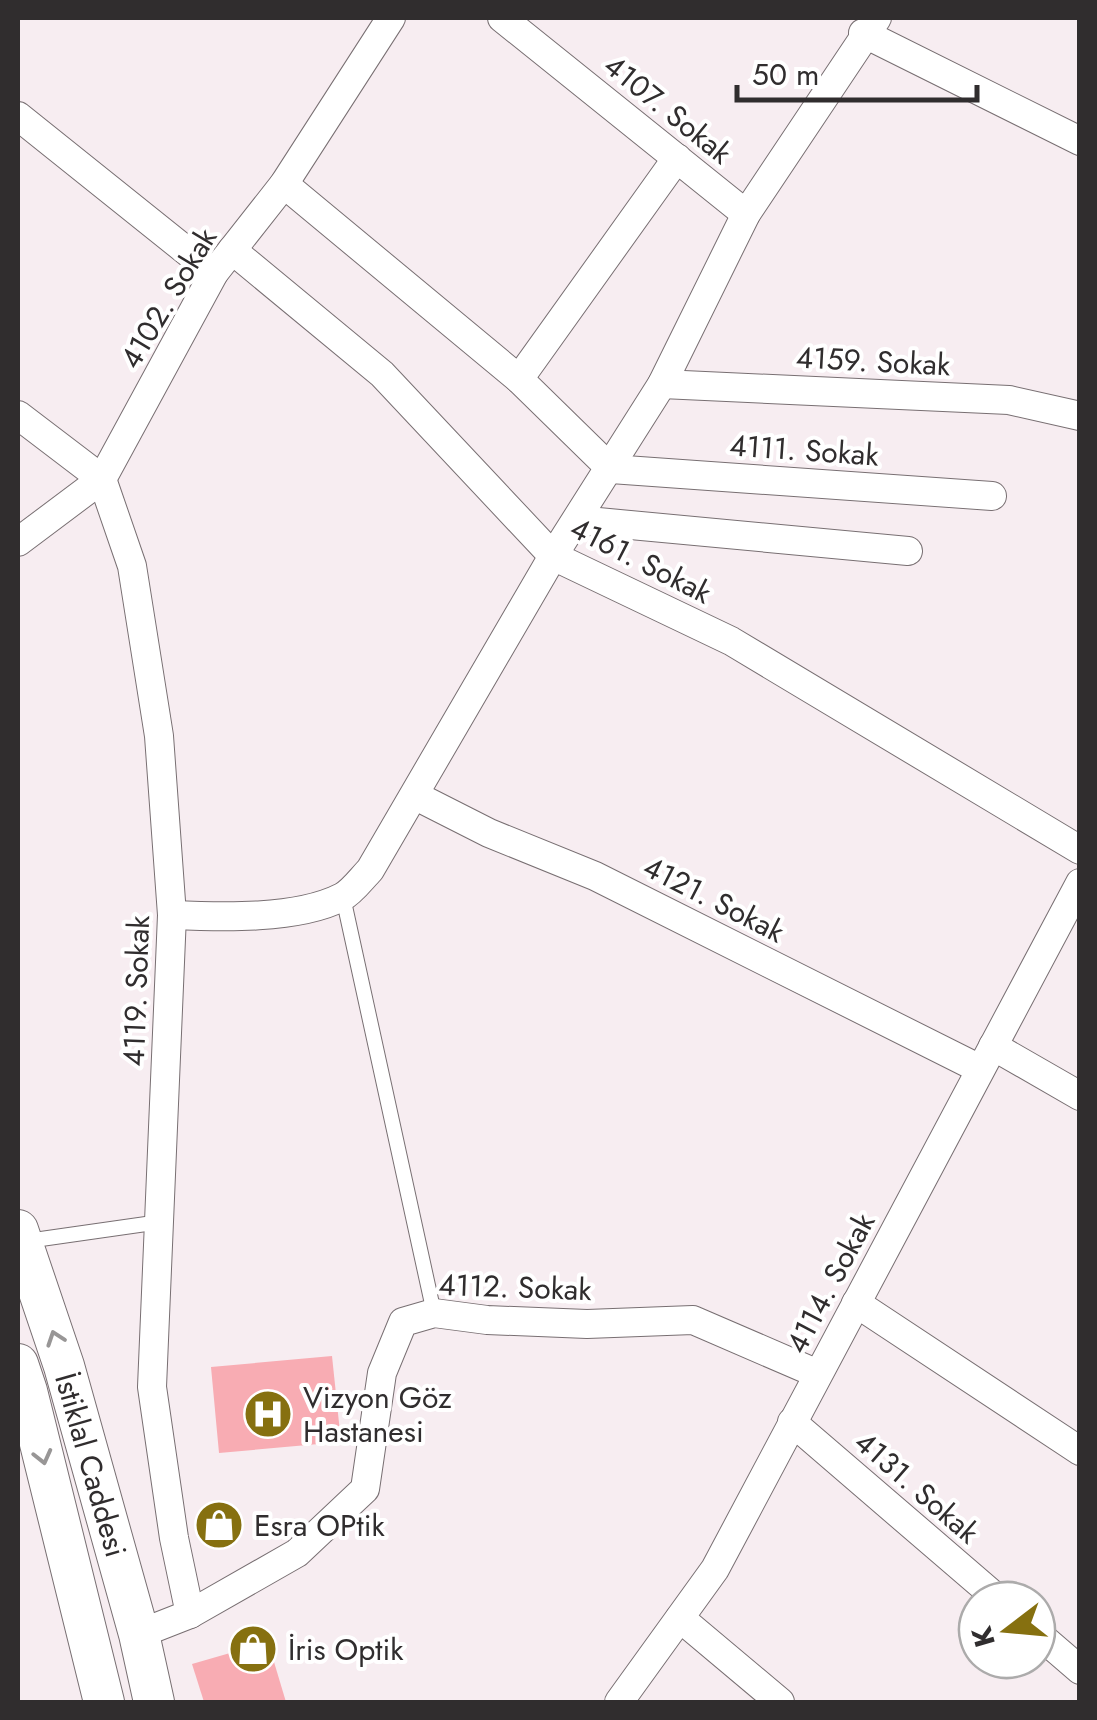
<svg xmlns="http://www.w3.org/2000/svg" width="1097" height="1720" font-family="Jost,sans-serif">
  <style>
    .building { fill: #f8acb3 }
    .lines { fill: none; stroke-linecap: round; stroke-linejoin: round }
    .lane-casing { stroke: #786f72; stroke-width: 16 }
    .street-casing { stroke: #786f72; stroke-width: 30 }
    .secondary-casing { stroke: #786f72; stroke-width: 42 }
    .lane { stroke: #fff; stroke-width: 14 }
    .street { stroke: #fff; stroke-width: 28 }
    .secondary { stroke: #fff; stroke-width: 40 }
    .oneway { stroke: #989696 }
    .labels { text-anchor: middle; dominant-baseline: central; stroke-width: 8; stroke-linejoin: round; paint-order: stroke }
    .street-label { font-size: 30px; fill: #302d2e; stroke: #fff }
    .poi-label { font-size: 30px; fill: #302d2e; stroke: #fff; text-anchor: start }
  </style>
  <rect width="100%" height="100%" fill="#f7edf1"/>
  <g class="building">
    <polygon points="332,1356 341,1442 219,1453 211,1367"/>
    <polygon points="268,1642 286,1702 204,1702 192,1664"/>
  </g>
  <g class="lines">
    <g class="lane-casing">
      <g id="lane">
        <polyline points="343,897 434,1313"/>
        <polyline points="27,1241 160,1222"/>
      </g>
    </g>
    <g class="street-casing">
      <g id="street">
        <polyline points="502,18 746,214"/>
        <polyline points="863,33 1080,141"/>
        <polyline points="18,116 214,273"/>
        <polyline points="284,184 519,379 611,469 992,496"/>
        <polyline points="232,250 382,374 553,556 731,641 1080,850"/>
        <polyline points="519,379 677,158"/>
        <polyline points="662,384 1009,400 1080,416"/>
        <polyline points="18,415 102,479 132,566 159,736 172,915 152,1387 174,1538 190,1614"/>
        <polyline points="577,520 908,551"/>
        <polyline points="18,542 102,479 214,273 284,184 391,18"/>
        <polyline points="416,796 489,833 595,876 980,1069"/>
        <path d="M172 915C221 917 297 920 342 897 352 892 362 878 370 870L553 556 662 384 746 214 877 18"/>
        <polyline points="993,1046 1080,1096"/>
        <polyline points="856,1303 1080,1451"/>
        <polyline points="792,1422 999,1600"/>
        <polyline points="680,1618 780,1702"/>
        <polyline points="1037,1633 1080,1670"/>
        <polyline points="139,1634 190,1614 297,1553 365,1489 382,1373 403,1322 434,1313 487,1320 587,1324 693,1320 818,1374"/>
        <polyline points="619,1702 715,1569 1080,883"/>
      </g>
    </g>
    <g class="secondary-casing">
      <g id="secondary">
        <polyline points="18,1230 64,1366 139,1634 154,1702"/>
        <polyline points="18,1364 27,1391 104,1702"/>
      </g>
    </g>
    <use href="#lane" class="lane"/>
    <use href="#street" class="street"/>
    <use href="#secondary" class="secondary"/>
  </g>
  <defs><path id="oneway-chevron" d="M-2-3.5L2.5 0L-2 3.5" fill="none" stroke-width="1.6" stroke-linecap="round" stroke-linejoin="round" transform="scale(2.5)"/></defs>
  <g class="oneway">
    <use href="#oneway-chevron" transform="translate(55 1338) rotate(-109)"/>
    <use href="#oneway-chevron" transform="translate(43 1457) rotate(76)"/>
  </g>
  <defs>
    <g id="hospital-disc" transform="scale(2.5)"><circle r="9.5" fill="#867010" stroke="#fff"/><path d="M-5-5h3v3.5h4V-5h3V5h-3V1.5h-4V5h-3Z" fill="#fff"/></g>
    <g id="shop-disc" transform="scale(2.5)"><circle r="9.5" fill="#867010" stroke="#fff"/><path d="M-5-2.5h2.3a2.7 3.5 0 0 1 5.4 0H5L5.5 6h-11ZM-1.5-2.5h3a1.5 2.3 0 0 0-3 0Z" fill="#fff"/></g>
  </defs>
  <g fill-rule="evenodd">
    <use href="#hospital-disc" x="268" y="1414"/>
    <use href="#shop-disc" x="219" y="1525"/>
    <use href="#shop-disc" x="253" y="1649"/>
  </g>
  <g class="labels">
    <g class="street-label">
      <text transform="translate(668 109) rotate(39)">4107. Sokak</text>
      <text transform="translate(168 298) rotate(-59)">4102. Sokak</text>
      <text transform="translate(873 361) rotate(3)">4159. Sokak</text>
      <text transform="translate(804 450) rotate(4)">4111. Sokak</text>
      <text transform="translate(641 560) rotate(27)">4161. Sokak</text>
      <text transform="translate(714 899) rotate(27)">4121. Sokak</text>
      <text transform="translate(136 991) rotate(-88)">4119. Sokak</text>
      <text transform="translate(830 1283) rotate(-62)">4114. Sokak</text>
      <text transform="translate(515 1287) rotate(2)">4112. Sokak</text>
      <text transform="translate(91 1465) rotate(74)">İstiklal Caddesi</text>
      <text transform="translate(917 1487) rotate(41)">4131. Sokak</text>
    </g>
    <g class="poi-label">
      <text x="303" y="1397">Vizyon Göz<tspan x="303" dy="34">Hastanesi</tspan></text>
      <text x="254" y="1525">Esra OPtik</text>
      <text x="288" y="1649">İris Optik</text>
    </g>
  </g>
  <rect width="1097" height="1720" fill="none" stroke="#302d2e" stroke-width="40"/>
  <g transform="translate(1007 1630) rotate(254)"><circle r="48" fill="#ffffff" stroke="#acabab" stroke-width="2.5"/>
  <path d="M0-8L18 38L0 25L-18 38Z" fill="#867010"/>
  <text y="-15" font-size="28" font-weight="bold" text-anchor="middle" fill="#302d2e">K</text>
  </g>
  <path d="M737 85v15h240v-15" fill="none" stroke="#302d2e" stroke-width="5"/>
  <text x="752" y="85" font-size="30" fill="#302d2e" stroke="#ffffff" stroke-width="8" paint-order="stroke">50 m</text>
</svg>
